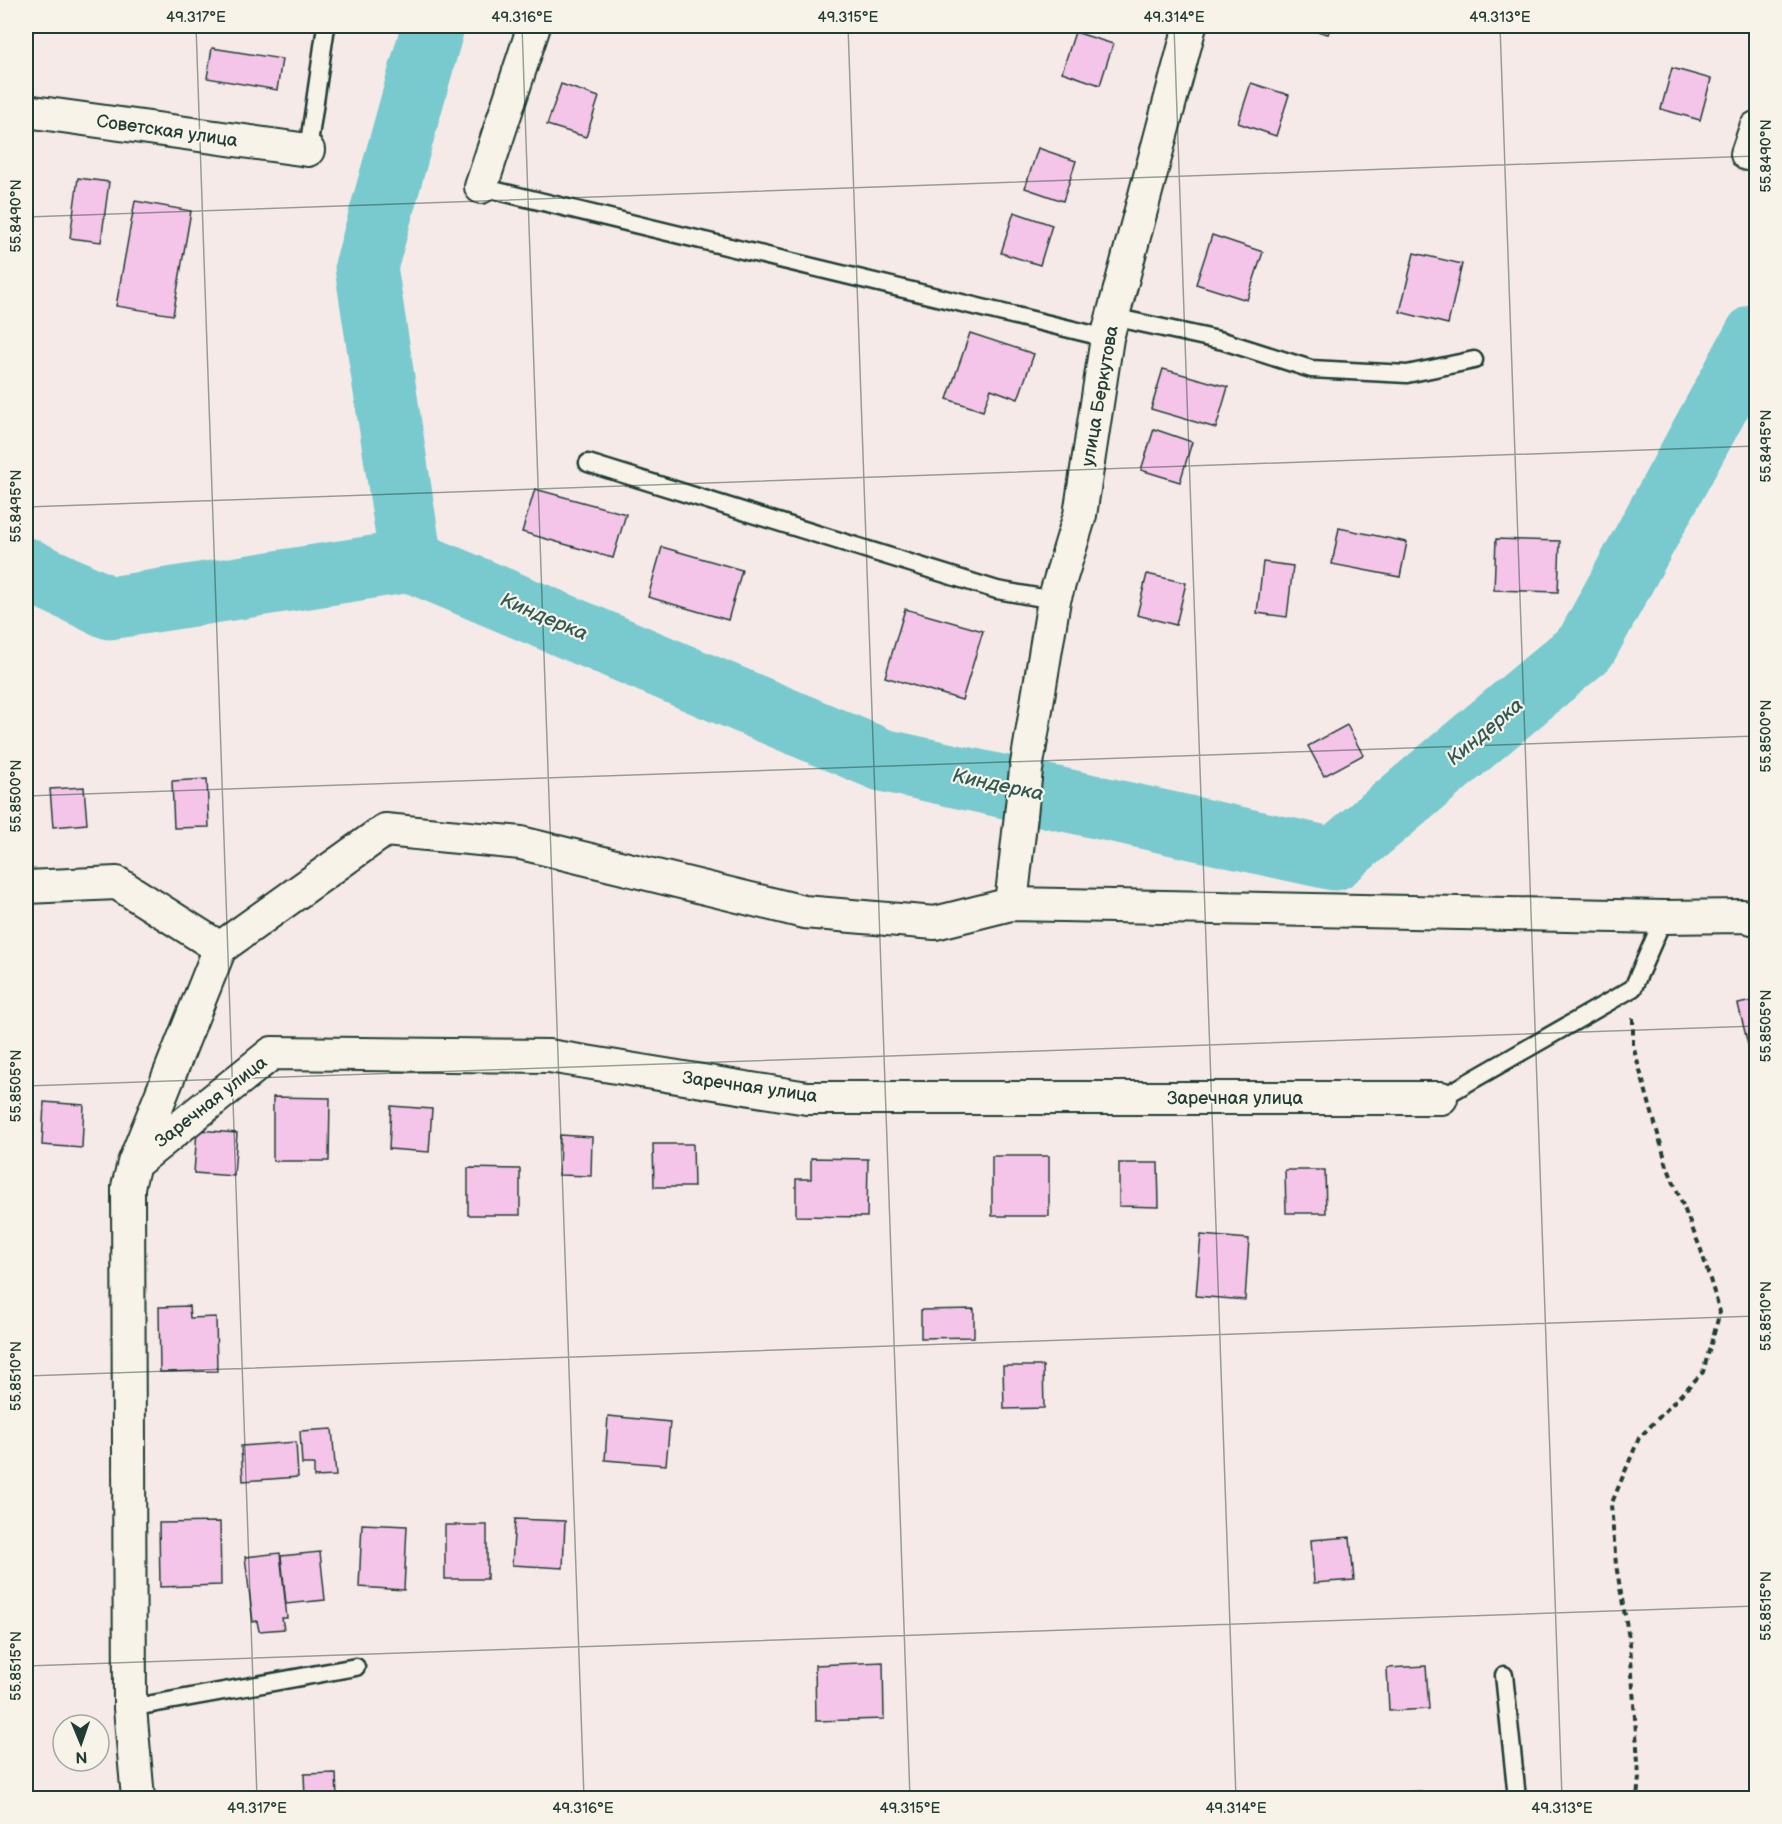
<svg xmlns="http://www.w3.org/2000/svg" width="1782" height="1824" font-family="'Balsamiq Sans',sans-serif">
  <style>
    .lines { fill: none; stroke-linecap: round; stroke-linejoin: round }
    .river { stroke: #78cace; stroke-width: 63 }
    .building { fill: #f4c5e9; stroke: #1f3d34; stroke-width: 1.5 }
    .lane-casing { stroke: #1f3d34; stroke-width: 21 }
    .street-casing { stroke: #1f3d34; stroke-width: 36 }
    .path { stroke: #1f3d34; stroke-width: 4; stroke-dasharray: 6 4.5; stroke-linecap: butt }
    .lane { stroke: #f7f3e8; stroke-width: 16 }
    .street { stroke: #f7f3e8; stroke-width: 32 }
    .ticks { fill: none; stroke: #1f3d34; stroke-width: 1.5; stroke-opacity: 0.45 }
    .labels { text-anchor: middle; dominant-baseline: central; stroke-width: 4.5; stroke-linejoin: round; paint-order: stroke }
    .street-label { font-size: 18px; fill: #1f3d34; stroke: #f7f3e8 }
    .water-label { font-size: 20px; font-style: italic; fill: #315953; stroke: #f7f3e8 }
    .neatline { fill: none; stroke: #1f3d34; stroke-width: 2 }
    .ticks-label { font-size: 15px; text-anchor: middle; fill: #1f3d34 }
  </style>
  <rect width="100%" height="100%" fill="#f6eae8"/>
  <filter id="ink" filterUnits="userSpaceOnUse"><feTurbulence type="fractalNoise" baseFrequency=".0167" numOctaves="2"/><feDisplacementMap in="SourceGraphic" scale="12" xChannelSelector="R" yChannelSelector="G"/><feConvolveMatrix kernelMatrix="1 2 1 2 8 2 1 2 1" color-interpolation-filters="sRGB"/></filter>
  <g filter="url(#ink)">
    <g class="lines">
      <g class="river">
        <polyline points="411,561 366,267 433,26"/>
        <polyline points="26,569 110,608 411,561 882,760 1334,859 1586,647 1756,335"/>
      </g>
    </g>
    <g class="building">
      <polygon points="1299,26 1331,26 1328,34"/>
      <polygon points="1075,32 1113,44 1100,85 1062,72"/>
      <polygon points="212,48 282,59 277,90 207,78"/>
      <polygon points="1672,68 1711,79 1700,120 1661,109"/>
      <polygon points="1251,83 1289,95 1276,136 1238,123"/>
      <polygon points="561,84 599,97 586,137 547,125"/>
      <polygon points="1038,148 1076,161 1063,201 1025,188"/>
      <polygon points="78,178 109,182 101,242 70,238"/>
      <polygon points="135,201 191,211 173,315 116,306"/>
      <polygon points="1014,212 1052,225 1040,265 1001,253"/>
      <polygon points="1212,235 1263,252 1247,300 1196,284"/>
      <polygon points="1414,253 1462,264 1448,324 1400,312"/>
      <polygon points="970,333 1034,354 1018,399 991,389 983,411 947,399"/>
      <polygon points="1163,369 1228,387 1216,428 1151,409"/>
      <polygon points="1154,429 1192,442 1180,482 1141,470"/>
      <polygon points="535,489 626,514 613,558 522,532"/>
      <polygon points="1339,528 1407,542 1400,577 1332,564"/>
      <polygon points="1496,539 1560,541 1558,592 1494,590"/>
      <polygon points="662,547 742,570 728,620 648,597"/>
      <polygon points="1263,562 1293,566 1287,617 1257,613"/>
      <polygon points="1147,574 1186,583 1176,625 1137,615"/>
      <polygon points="905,609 983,631 962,700 885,677"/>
      <polygon points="1347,725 1363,755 1324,776 1308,746"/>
      <polygon points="207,779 209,827 174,828 172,781"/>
      <polygon points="84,787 87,824 53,827 50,789"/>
      <polygon points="1756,1000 1756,1077 1738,1004"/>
      <polygon points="273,1097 330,1098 329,1161 273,1161"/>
      <polygon points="44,1102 84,1105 82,1148 42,1145"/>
      <polygon points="391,1106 432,1109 429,1152 389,1149"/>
      <polygon points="197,1130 237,1133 234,1176 194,1173"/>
      <polygon points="560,1135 592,1137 591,1176 559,1175"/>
      <polygon points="653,1144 693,1144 694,1187 654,1187"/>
      <rect x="992" y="1156" width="57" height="60"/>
      <polygon points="811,1158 868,1159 867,1217 796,1216 796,1179 811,1179"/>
      <polygon points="1119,1163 1158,1163 1159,1207 1119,1206"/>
      <polygon points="468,1168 520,1169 520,1215 468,1215"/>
      <polygon points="1285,1170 1325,1170 1326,1213 1286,1213"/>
      <polygon points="1201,1235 1249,1239 1245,1300 1196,1296"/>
      <polygon points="189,1306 190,1318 216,1317 217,1371 160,1372 159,1307"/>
      <polygon points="974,1309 974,1337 921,1338 921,1310"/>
      <polygon points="1003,1366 1043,1366 1044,1408 1004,1409"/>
      <polygon points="608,1416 670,1422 666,1465 605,1460"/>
      <polygon points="332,1429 336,1476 314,1477 314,1464 302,1464 300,1431"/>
      <polygon points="296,1442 298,1477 243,1481 241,1446"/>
      <polygon points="515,1519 565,1521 563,1568 512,1565"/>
      <polygon points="220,1522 221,1585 160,1587 159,1523"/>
      <polygon points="362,1524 407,1526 404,1590 359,1587"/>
      <rect x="445" y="1525" width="42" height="54"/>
      <polygon points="1350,1537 1354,1580 1314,1583 1311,1540"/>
      <polygon points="320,1552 325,1600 286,1604 281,1556"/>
      <polygon points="280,1553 287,1618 282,1618 284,1629 259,1631 257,1621 253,1622 245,1557"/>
      <polygon points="26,1640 30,1734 26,1734"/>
      <polygon points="883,1662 884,1719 816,1721 815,1665"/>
      <polygon points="1426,1666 1429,1709 1389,1711 1387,1668"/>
      <polygon points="336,1773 337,1798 305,1798 304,1774"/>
      <polygon points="1421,1791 1421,1798 1381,1798 1381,1793"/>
    </g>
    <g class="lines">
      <g class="lane-casing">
        <g id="lane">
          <polyline points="308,150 326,26"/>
          <polyline points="481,187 1107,338"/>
          <polyline points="1113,317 1223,341 1311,369 1407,374 1474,360"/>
          <polyline points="588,463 997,590 1054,600"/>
          <polyline points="1441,1098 1633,988 1664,917"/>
          <polyline points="1504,1675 1517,1798"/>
          <polyline points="130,1708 356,1667"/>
        </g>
      </g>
      <g class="street-casing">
        <g id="street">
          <polyline points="26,111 308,150"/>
          <polyline points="1747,154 1756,128"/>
          <polyline points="481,187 534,26"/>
          <polyline points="26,887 117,883 220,948"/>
          <polyline points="1011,904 1026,770 1054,600 1080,515 1107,338 1190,26"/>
          <polyline points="135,1163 272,1053 549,1056 807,1098 1441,1098"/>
          <polyline points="138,1798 130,1708 128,1187 134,1163 220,948 385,830 521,843 804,912 935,923 1011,904 1664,917 1743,916 1756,919"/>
        </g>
      </g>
      <polyline class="path" points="1633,1018 1633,1046 1667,1166 1701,1250 1720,1312 1703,1372 1639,1438 1611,1505 1616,1565 1630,1644 1639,1777 1637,1798"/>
      <use href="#lane" class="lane"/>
      <use href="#street" class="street"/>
    </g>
  </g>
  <path class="ticks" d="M196 26 257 1798M522 26 584 1798M848 26 910 1798M1174 26 1236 1798M1500 26 1562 1798M26 217 1756 156M26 507 1756 446M26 796 1756 736M26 1086 1756 1026M26 1376 1756 1316M26 1666 1756 1606"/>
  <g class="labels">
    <g class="street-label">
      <text transform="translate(167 131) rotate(8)">Советская улица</text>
      <text transform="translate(1100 396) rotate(-80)">улица Беркутова</text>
      <text transform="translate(750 1087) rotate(8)">Заречная улица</text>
      <text x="1235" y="1098">Заречная улица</text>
      <text transform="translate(211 1102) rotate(-38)">Заречная улица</text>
    </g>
    <g class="water-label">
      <text transform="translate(544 617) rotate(23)">Киндерка</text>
      <text transform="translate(1485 732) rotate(-40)">Киндерка</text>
      <text transform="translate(998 785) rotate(12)">Киндерка</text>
    </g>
  </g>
  <rect width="1782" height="1824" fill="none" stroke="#f7f3e8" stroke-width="66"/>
  <g transform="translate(81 1743) rotate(178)"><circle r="28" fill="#f7f3e8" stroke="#a1aaa0" stroke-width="1.5"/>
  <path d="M0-4.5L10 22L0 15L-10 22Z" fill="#1f3d34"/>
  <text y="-9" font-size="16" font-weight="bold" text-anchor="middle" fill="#1f3d34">N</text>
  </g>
  <rect x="33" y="33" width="1716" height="1758" class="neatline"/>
  <g class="ticks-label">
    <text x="196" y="22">49.317°E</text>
    <text x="522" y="22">49.316°E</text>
    <text x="848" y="22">49.315°E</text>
    <text x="1174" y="22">49.314°E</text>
    <text x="1500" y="22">49.313°E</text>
    <text transform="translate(1766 156) rotate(-90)" y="5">55.8490°N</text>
    <text transform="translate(16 216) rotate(-90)" y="5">55.8490°N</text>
    <text transform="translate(1766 446) rotate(-90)" y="5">55.8495°N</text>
    <text transform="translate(16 506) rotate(-90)" y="5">55.8495°N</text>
    <text transform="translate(1766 736) rotate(-90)" y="5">55.8500°N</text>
    <text transform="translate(16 796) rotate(-90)" y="5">55.8500°N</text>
    <text transform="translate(1766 1026) rotate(-90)" y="5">55.8505°N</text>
    <text transform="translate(16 1086) rotate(-90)" y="5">55.8505°N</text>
    <text transform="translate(1766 1316) rotate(-90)" y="5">55.8510°N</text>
    <text transform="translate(16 1376) rotate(-90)" y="5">55.8510°N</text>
    <text transform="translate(1766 1606) rotate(-90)" y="5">55.8515°N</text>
    <text transform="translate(16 1666) rotate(-90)" y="5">55.8515°N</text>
    <text x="257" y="1813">49.317°E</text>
    <text x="583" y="1813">49.316°E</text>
    <text x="910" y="1813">49.315°E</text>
    <text x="1236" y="1813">49.314°E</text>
    <text x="1562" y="1813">49.313°E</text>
  </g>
</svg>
